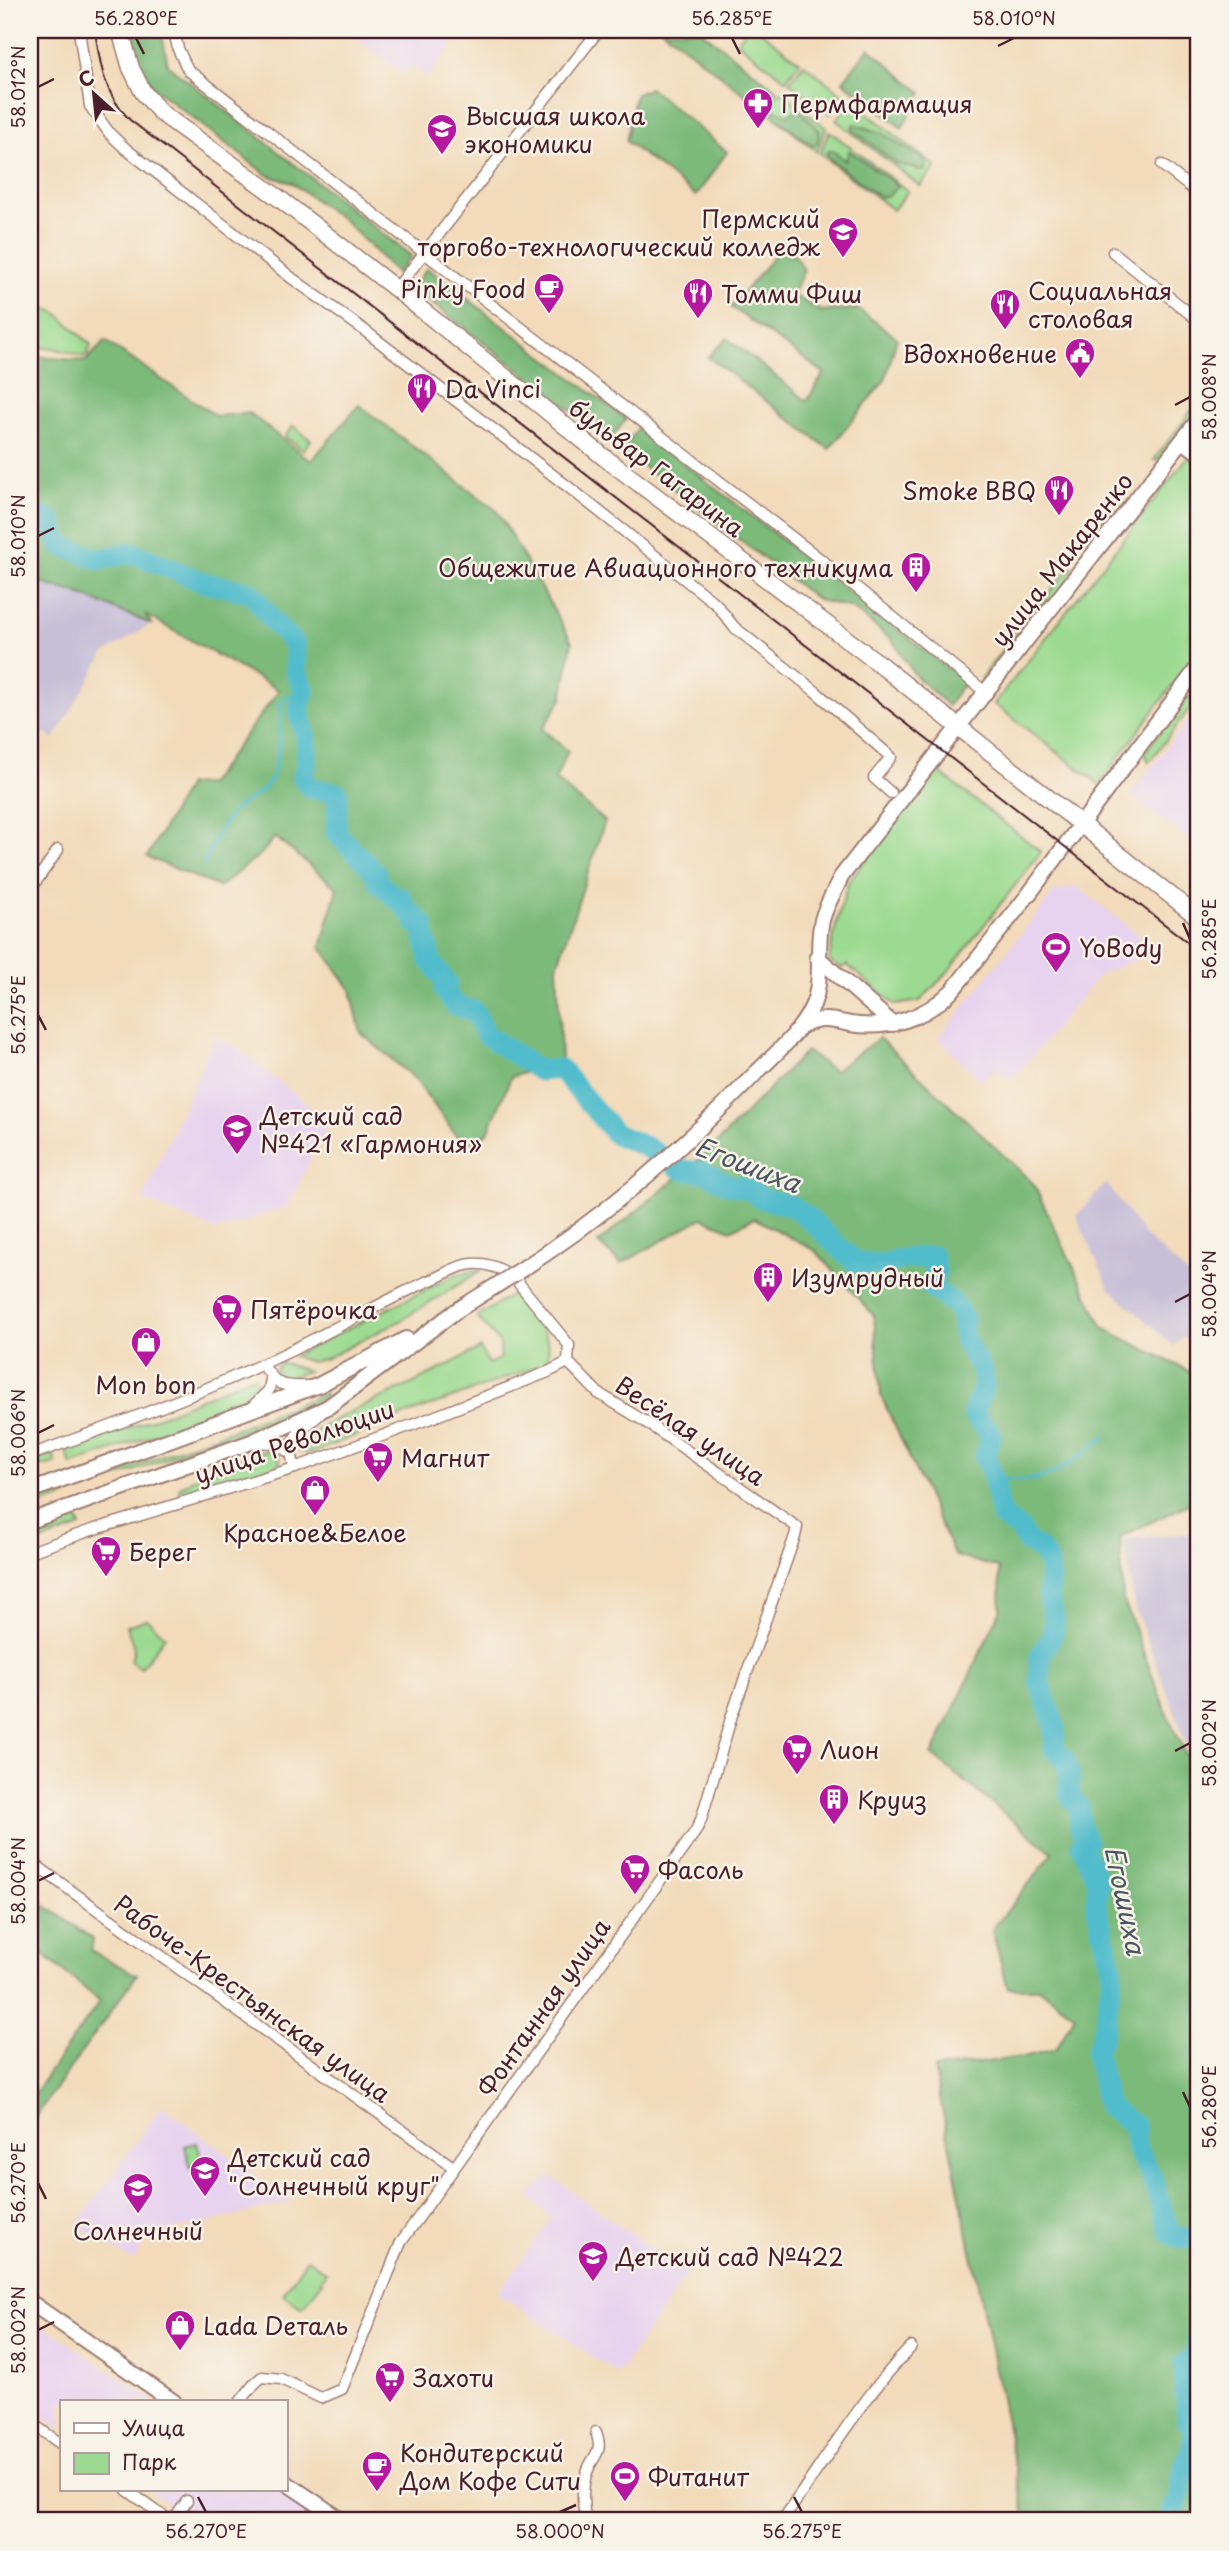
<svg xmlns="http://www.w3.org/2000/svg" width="1229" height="2551" font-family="'Playpen Sans',sans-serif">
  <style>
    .built { fill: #e7d2ef }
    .industrial { fill: #c8bfd8 }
    .green { fill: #9bda90; stroke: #727c5e; stroke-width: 2 }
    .forest { fill: #7cba7a; stroke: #636c52; stroke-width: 2 }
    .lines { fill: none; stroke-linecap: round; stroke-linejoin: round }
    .stream { stroke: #51bccc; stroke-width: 3.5 }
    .river { stroke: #51bccc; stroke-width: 21 }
    .street-casing { stroke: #9e7c72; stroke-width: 13 }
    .secondary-casing { stroke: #9e7c72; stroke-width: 18 }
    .primary-casing { stroke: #9e7c72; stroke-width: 19 }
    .street { stroke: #fff; stroke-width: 10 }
    .secondary { stroke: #fff; stroke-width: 14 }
    .primary { stroke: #fff; stroke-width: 16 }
    .tram { stroke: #4a1f2b; stroke-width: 2 }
    .secondary-bridge-casing { stroke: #9e7c72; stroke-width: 18; stroke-linecap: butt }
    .secondary-bridge { stroke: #fff; stroke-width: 14 }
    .ticks { fill: none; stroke: #4a1f2b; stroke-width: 2.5 }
    .labels { text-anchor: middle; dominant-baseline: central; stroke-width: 5; stroke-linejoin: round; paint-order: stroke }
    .poi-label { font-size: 24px; fill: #4a1f2b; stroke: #f7f3e8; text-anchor: start }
    .street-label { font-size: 24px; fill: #4a1f2b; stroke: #f7f3e8 }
    .water-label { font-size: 26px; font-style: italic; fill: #4c5663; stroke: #f7f3e8 }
    .neatline { fill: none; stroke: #4a1f2b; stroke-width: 2.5 }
    .ticks-label { font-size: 18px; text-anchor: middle; fill: #4a1f2b }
  </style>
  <rect width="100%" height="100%" fill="#f7f3e8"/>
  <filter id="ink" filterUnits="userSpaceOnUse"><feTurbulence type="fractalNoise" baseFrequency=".0143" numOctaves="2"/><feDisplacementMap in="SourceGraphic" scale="14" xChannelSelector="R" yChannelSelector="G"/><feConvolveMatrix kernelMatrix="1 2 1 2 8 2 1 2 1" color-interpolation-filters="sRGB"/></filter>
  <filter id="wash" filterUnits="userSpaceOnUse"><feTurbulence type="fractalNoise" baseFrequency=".00686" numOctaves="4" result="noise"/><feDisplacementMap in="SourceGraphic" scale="28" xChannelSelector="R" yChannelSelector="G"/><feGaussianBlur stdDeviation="1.57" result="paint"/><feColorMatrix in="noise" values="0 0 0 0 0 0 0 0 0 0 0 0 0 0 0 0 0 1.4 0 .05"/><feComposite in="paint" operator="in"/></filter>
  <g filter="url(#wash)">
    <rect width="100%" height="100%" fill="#f2daba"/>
    <g class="built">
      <polygon points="341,30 449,30 458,37 427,78 412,66 404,75 347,31 345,33"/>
      <polygon points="1199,706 1199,848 1129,795"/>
      <polygon points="1076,886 1159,951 1100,974 1033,1056 1010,1080 994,1068 982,1081 937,1038 955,1018 1054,892"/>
      <polygon points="215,1036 239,1050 329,1121 288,1206 217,1231 142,1200"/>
      <polygon points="162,2105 179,2119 292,2202 164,2232 159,2231 150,2234 133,2261 77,2225"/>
      <polygon points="549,2175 687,2274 618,2374 498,2293 551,2219 529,2196"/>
      <polygon points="30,2317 155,2402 61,2402 61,2429 30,2407"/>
      <polygon points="148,2490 279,2490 320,2521 188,2521 190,2519"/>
    </g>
    <g class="industrial">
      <polygon points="30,580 74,592 151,624 105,653 54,739 30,724"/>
      <polygon points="1106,1183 1145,1236 1199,1285 1199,1349 1183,1337 1174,1346 1109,1288 1076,1216"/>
      <polygon points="1194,1533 1199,1563 1199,1767 1188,1748 1134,1606 1124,1539"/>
    </g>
    <g class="green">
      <polygon points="746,30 759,30 800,62 786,80 737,42"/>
      <polygon points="804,64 844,96 830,114 789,82"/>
      <polygon points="781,91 826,128 817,152 766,110"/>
      <polygon points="851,101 936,167 920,186 836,120"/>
      <polygon points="829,131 908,191 893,210 820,154"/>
      <polygon points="30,302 57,313 91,345 86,357 53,348 30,348"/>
      <polygon points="1191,411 1196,415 1159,461 1154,460"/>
      <polygon points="293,426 311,440 303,450 285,437"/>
      <polygon points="1188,457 1199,465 1199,650 1099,784 994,704"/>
      <polygon points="1071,566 1073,568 1062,592 1019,641 1013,638"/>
      <polygon points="1004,648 1009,652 986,681 981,678"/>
      <polygon points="1187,697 1197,699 1149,762 1144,753"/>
      <polygon points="935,769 1041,852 946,974 920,1001 895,1005 847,965 841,968 829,961 837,920 849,881"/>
      <polygon points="482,1270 400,1321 325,1359 311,1362 293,1356 457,1274"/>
      <path d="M515 1293C532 1312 555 1337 547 1363L408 1414 313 1453 300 1452 298 1447 300 1439 348 1413 416 1382 480 1348 488 1364 501 1358 500 1343 477 1317Z"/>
      <polygon points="281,1362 308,1371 283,1379 278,1377 275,1370"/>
      <polygon points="250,1377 255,1378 258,1388 254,1393 173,1428 71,1465 66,1450 161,1416"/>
      <polygon points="325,1393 325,1397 289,1414 81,1490 80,1485 235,1429"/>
      <path d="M273 1450 278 1452 280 1463 275 1467 181 1495 179 1488C207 1469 239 1454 273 1450Z"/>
      <polygon points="53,1454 56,1463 30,1469 30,1462"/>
      <polygon points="65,1490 67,1496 30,1509 30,1502"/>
      <polygon points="76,1516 81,1527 30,1545 30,1532"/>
      <polygon points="147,1619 165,1636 141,1668 131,1662 134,1647 126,1626"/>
      <polygon points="197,2143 203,2165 191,2169 185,2146"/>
      <polygon points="307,2259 326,2272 320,2281 322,2282 302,2308 283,2294"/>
    </g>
    <g class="forest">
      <polygon points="133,30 161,30 168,65 411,256 397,274 347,223 292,183 267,175 154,88 139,66"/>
      <polygon points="663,30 700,30 777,90 762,108"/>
      <polygon points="869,48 922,93 902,128 843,81"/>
      <polygon points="650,88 727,152 696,196 626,141 635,95"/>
      <polygon points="773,109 787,115 799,109 820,131 817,144 813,146 770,112"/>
      <polygon points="854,124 882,133 927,162 924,171 897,164 852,129"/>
      <polygon points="832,150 846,161 849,151 898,186 889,195 880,197 830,159 826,153"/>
      <polygon points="786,242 804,270 792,295 821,311 858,309 897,338 885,380 829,449 708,357 727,338 807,401 824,373 731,307"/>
      <polygon points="427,268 626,419 610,440 412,288"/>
      <polygon points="105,341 216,416 249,413 311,461 359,405 497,511 572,642 562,699 542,729 568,751 555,780 605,821 557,966 561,1061 511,1077 488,1133 463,1145 414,1078 361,1033 351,990 321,947 337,888 275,837 261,854 219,887 147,857 188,785 209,784 279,690 146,615 151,624 74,592 30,580 32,534 30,532 30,356 86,361"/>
      <polygon points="638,428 967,683 959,689 948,706 914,674 893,641 852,608 818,600 622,450"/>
      <polygon points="879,1038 1033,1183 1103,1328 1199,1376 1199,1499 1120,1537 1123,1599 1167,1714 1199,1781 1199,2521 1026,2521 934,2069 1023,2057 1056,2049 1075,2015 1038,1988 1008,1988 992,1930 1053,1853 932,1755 1001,1609 999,1568 955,1556 881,1396 874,1316 816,1251 754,1218 731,1230 702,1218 621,1264 598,1243 709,1151 806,1051 834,1071"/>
      <polygon points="30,1895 93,1939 91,1951 137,1975 30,2124 30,2099 100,2001 30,1944"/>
    </g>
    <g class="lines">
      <g class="stream">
        <path d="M204 865C212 846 218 829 231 813 242 801 259 796 269 783 277 773 283 716 280 703L287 697 305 691"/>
        <path d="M994 1480C1007 1479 1021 1481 1033 1479 1061 1475 1084 1452 1105 1437"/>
      </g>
      <g class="river">
        <path d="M30 511 51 521 60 545 100 560 130 552 206 583 251 592 271 619 295 645 296 672 305 691C293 718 303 715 306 739 308 753 307 764 303 778L310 788 338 793 336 833 376 873 378 882 396 899 402 898 404 907 416 917 415 923 419 922 424 925C421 938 431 946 429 959L447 983 444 990 456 1006 474 1011 486 1035 540 1071 560 1069 615 1134 646 1147 683 1170 704 1172 729 1185 749 1189 760 1198 792 1206 808 1218 856 1263 884 1265 897 1260 933 1256 936 1272 932 1288 954 1304 964 1320C956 1345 984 1359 984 1383 984 1393 975 1404 973 1415L991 1434 985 1457 994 1480 1001 1516 1021 1530 1026 1541C1043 1550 1047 1555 1050 1574 1052 1579 1048 1585 1048 1590 1049 1605 1057 1617 1053 1633 1051 1642 1042 1649 1040 1658 1039 1665 1041 1672 1039 1680L1055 1727 1054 1750C1071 1761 1070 1776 1069 1794L1079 1808 1080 1827 1087 1841 1081 1845 1098 1882 1096 1905 1113 1972 1104 2029 1096 2053 1108 2107 1135 2126 1136 2147 1153 2180 1169 2232 1178 2238H1199"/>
        <polyline points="1168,2521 1181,2494 1181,2479 1191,2450 1196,2423 1187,2420 1183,2365 1196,2354 1199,2322"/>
      </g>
    </g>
  </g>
  <g filter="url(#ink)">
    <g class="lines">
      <g class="street-casing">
        <g id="street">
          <polyline points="79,30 90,106 110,134 126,149 293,279 360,327 571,489 716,604 734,627 815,691 891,757 874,778 891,793"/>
          <polyline points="174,30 178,49 188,70 851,583 985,692"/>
          <polyline points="1162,165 1199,194"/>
          <polyline points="1113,252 1199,321"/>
          <polyline points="396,289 599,30"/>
          <polyline points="30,890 58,850"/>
          <path d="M263 1364C275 1386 283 1387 308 1386"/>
          <polyline points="253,1406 269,1390 271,1379"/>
          <polyline points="253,1442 274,1443 289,1452"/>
          <path d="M30 1455C116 1425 203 1393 286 1353 334 1330 380 1303 428 1281 439 1277 450 1270 462 1266 482 1260 501 1267 516 1280L569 1345 568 1362"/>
          <path d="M295 1468C284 1438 299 1433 320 1414"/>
          <polyline points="30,1552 89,1531 295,1468 431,1418 548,1372 568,1362"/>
          <polyline points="30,1861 453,2167"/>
          <polyline points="240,2402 255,2383 262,2377 281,2379 321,2398 342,2389 401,2242 695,1832 701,1820 732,1715 795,1536 797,1527 644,1421 598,1393 568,1362"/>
          <polyline points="30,2422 61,2444"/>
          <polyline points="127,2490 170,2521"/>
          <polyline points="30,2514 40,2521"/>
          <polyline points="173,2521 187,2501"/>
          <path d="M586 2521C582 2504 581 2489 587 2472 593 2454 604 2454 596 2432"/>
          <path d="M782 2521C824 2462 861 2399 911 2347"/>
        </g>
      </g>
      <g class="secondary-casing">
        <g id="secondary">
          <polyline points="1183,441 1199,453"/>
          <polyline points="817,957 893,1024"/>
          <path d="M802 1026C820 1017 831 1020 850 1024 889 1030 925 1018 952 991L1029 894 1199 666"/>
          <path d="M516 1273C604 1218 683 1148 756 1073 776 1053 799 1034 811 1009 824 983 816 953 821 925 823 909 835 892 841 877L1199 419"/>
          <polyline points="30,1491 319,1385 406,1339"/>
          <polyline points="30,1521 251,1442 328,1407 456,1311"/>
          <polyline points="30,2302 174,2402"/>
          <polyline points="285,2482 343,2521"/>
        </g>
      </g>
      <g class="primary-casing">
        <polyline id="primary" points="120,30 131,68 143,92 161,113 280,199 396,289 605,458 873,659 1199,918"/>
      </g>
      <use href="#street" class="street"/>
      <use href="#secondary" class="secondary"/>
      <use href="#primary" class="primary"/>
      <path class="tram" d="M95 30C100 65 104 94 130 120L1199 951"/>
      <g class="secondary-bridge-casing">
        <polyline id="secondary-bridge" points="456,1311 516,1273"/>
      </g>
      <use href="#secondary-bridge" class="secondary-bridge"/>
    </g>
  </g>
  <path class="ticks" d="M136 38 144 54M732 38 740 54M998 46 1014 38M38 87 54 79M1175 405 1190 397M38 536 54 528M1183 923 1190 939M38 1015 46 1030M1175 1302 1190 1294M38 1433 54 1425M1175 1751 1190 1743M38 1881 54 1873M1183 2092 1190 2107M38 2183 46 2199M38 2330 54 2322M198 2497 206 2512M794 2497 802 2512M560 2512 576 2505"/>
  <defs>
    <g id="pharmacy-pin" transform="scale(1.575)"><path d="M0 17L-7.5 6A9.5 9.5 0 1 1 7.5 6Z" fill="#b5179e" stroke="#f7f3e8"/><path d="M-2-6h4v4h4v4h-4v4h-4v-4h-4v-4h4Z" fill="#fff"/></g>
    <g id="university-pin" transform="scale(1.575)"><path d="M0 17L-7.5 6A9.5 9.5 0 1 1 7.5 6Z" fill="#b5179e" stroke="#f7f3e8"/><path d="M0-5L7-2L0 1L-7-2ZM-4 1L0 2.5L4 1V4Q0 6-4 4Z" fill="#fff"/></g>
    <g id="cafe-pin" transform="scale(1.575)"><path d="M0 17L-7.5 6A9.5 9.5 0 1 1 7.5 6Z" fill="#b5179e" stroke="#f7f3e8"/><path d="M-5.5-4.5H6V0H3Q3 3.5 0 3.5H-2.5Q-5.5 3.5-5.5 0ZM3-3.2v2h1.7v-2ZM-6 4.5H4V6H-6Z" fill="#fff"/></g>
    <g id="restaurant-pin" transform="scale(1.575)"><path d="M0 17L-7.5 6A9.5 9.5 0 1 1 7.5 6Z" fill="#b5179e" stroke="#f7f3e8"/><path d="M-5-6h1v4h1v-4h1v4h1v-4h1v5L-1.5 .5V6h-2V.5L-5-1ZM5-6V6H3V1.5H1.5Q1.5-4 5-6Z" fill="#fff"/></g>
    <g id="civic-pin" transform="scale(1.575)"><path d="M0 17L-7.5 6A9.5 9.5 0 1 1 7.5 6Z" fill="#b5179e" stroke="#f7f3e8"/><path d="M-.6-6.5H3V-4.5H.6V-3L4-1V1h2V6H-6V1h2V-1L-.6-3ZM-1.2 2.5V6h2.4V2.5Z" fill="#fff"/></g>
    <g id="building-pin" transform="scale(1.575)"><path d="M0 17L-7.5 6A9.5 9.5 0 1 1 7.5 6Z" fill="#b5179e" stroke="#f7f3e8"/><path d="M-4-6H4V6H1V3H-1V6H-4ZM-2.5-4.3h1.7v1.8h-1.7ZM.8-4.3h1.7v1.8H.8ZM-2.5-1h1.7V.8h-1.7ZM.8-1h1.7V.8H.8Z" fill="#fff"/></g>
    <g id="stadium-pin" transform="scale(1.575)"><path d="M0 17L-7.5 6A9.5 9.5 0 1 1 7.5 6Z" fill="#b5179e" stroke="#f7f3e8"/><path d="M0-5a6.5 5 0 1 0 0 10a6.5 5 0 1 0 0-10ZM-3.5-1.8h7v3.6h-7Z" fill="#fff"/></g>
    <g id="school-pin" transform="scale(1.575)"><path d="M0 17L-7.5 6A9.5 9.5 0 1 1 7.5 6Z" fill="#b5179e" stroke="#f7f3e8"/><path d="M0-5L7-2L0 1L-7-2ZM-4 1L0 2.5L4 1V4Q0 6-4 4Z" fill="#fff"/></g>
    <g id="supermarket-pin" transform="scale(1.575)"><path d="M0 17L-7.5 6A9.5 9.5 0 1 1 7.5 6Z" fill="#b5179e" stroke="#f7f3e8"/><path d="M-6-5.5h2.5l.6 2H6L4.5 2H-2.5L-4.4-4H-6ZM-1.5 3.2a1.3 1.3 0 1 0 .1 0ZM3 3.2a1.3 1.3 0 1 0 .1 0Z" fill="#fff"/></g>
    <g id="shop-pin" transform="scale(1.575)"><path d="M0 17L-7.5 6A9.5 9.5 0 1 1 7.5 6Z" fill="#b5179e" stroke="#f7f3e8"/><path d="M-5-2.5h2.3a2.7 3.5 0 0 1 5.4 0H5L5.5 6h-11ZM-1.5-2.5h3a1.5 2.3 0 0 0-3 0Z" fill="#fff"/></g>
  </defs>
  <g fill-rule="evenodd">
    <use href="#pharmacy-pin" x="758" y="103"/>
    <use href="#university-pin" x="442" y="129"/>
    <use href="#university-pin" x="843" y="232"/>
    <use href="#cafe-pin" x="549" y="288"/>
    <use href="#restaurant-pin" x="698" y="293"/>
    <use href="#restaurant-pin" x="1005" y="304"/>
    <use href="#civic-pin" x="1080" y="353"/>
    <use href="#restaurant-pin" x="422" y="388"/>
    <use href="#restaurant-pin" x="1059" y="490"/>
    <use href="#building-pin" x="916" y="567"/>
    <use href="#stadium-pin" x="1056" y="947"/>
    <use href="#school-pin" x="237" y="1129"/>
    <use href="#building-pin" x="768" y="1277"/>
    <use href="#supermarket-pin" x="227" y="1309"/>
    <use href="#shop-pin" x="146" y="1342"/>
    <use href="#supermarket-pin" x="378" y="1457"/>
    <use href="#shop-pin" x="315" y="1490"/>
    <use href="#supermarket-pin" x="106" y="1551"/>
    <use href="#supermarket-pin" x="797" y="1749"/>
    <use href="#building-pin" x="834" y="1799"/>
    <use href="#supermarket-pin" x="635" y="1869"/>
    <use href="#school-pin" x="205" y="2171"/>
    <use href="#school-pin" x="138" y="2188"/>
    <use href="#school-pin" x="593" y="2256"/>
    <use href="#shop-pin" x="180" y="2325"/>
    <use href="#supermarket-pin" x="390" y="2377"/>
    <use href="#cafe-pin" x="377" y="2466"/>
    <use href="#stadium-pin" x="625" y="2476"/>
  </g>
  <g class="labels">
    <g class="poi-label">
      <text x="781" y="103">Пермфармация</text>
      <text x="465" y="115">Высшая школа<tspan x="465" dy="28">экономики</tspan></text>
      <text x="820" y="218" text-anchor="end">Пермский<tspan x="820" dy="28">торгово-технологический колледж</tspan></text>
      <text x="526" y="288" text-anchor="end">Pinky Food</text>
      <text x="1028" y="290">Социальная<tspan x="1028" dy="28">столовая</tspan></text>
      <text x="721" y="293">Томми Фиш</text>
      <text x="1057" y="353" text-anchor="end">Вдохновение</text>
      <text x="445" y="388">Da Vinci</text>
      <text x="1036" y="490" text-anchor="end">Smoke BBQ</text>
      <text x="893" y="567" text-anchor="end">Общежитие Авиационного техникума</text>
      <text x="1079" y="947">YoBody</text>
      <text x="260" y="1115">Детский сад<tspan x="260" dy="28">№421 «Гармония»</tspan></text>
      <text x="791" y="1277">Изумрудный</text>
      <text x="250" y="1309">Пятёрочка</text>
      <text x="146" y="1384" text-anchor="middle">Mon bon</text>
      <text x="401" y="1457">Магнит</text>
      <text x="315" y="1532" text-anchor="middle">Красное&amp;Белое</text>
      <text x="129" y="1551">Берег</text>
      <text x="820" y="1749">Лион</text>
      <text x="857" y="1799">Круиз</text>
      <text x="658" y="1869">Фасоль</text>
      <text x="228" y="2157">Детский сад<tspan x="228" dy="28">"Солнечный круг"</tspan></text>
      <text x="138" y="2230" text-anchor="middle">Солнечный</text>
      <text x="616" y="2256">Детский сад №422</text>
      <text x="203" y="2325">Lada Dеталь</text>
      <text x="413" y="2377">Захоти</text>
      <text x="400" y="2452">Кондитерский<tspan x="400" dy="28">Дом Кофе Сити</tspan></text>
      <text x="648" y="2476">Фитанит</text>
    </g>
    <g class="street-label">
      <text transform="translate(657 467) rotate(37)">бульвар Гагарина</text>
      <text transform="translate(1061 559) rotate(-52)">улица Макаренко</text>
      <text transform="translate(691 1430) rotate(34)">Весёлая улица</text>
      <text transform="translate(294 1441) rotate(-19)">улица Революции</text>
      <text transform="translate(253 1998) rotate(36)">Рабоче-Крестьянская улица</text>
      <text transform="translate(543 2007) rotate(-55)">Фонтанная улица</text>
    </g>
    <g class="water-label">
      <text transform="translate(748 1164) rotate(21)">Егошиха</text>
      <text transform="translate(1126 1900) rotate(78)">Егошиха</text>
    </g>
  </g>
  <rect width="1229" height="2551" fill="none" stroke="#f7f3e8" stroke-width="77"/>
  <rect x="60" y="2400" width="228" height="91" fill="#f7f3e8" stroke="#b29e9c" stroke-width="2"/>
  <rect x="74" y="2423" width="35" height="10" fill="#ffffff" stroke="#b29e9c" stroke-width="2"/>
  <text x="122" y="2436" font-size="21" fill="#4a1f2b">Улица</text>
  <rect x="74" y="2453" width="35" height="21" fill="#9bda90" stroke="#b29e9c" stroke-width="2"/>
  <text x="122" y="2470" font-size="21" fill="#4a1f2b">Парк</text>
  <g transform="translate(94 94) rotate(333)" stroke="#f7f3e8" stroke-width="5" paint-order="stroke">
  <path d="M0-5L12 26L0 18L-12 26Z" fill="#4a1f2b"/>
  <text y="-10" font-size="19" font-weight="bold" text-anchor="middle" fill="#4a1f2b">С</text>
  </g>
  <rect x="38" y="38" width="1152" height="2474" class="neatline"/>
  <g class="ticks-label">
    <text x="136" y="25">56.280°E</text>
    <text x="732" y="25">56.285°E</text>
    <text x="1014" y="25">58.010°N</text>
    <text transform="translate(19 87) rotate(-90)" y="6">58.012°N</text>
    <text transform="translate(1210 397) rotate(-90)" y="6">58.008°N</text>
    <text transform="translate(19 536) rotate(-90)" y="6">58.010°N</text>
    <text transform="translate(1210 939) rotate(-90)" y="6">56.285°E</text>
    <text transform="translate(19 1015) rotate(-90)" y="6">56.275°E</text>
    <text transform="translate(1210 1294) rotate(-90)" y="6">58.004°N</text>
    <text transform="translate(19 1433) rotate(-90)" y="6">58.006°N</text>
    <text transform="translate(1210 1743) rotate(-90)" y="6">58.002°N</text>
    <text transform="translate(19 1881) rotate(-90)" y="6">58.004°N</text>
    <text transform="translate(1210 2107) rotate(-90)" y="6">56.280°E</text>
    <text transform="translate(19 2183) rotate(-90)" y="6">56.270°E</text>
    <text transform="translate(19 2330) rotate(-90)" y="6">58.002°N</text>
    <text x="206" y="2538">56.270°E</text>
    <text x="560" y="2538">58.000°N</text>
    <text x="802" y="2538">56.275°E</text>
  </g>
</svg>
